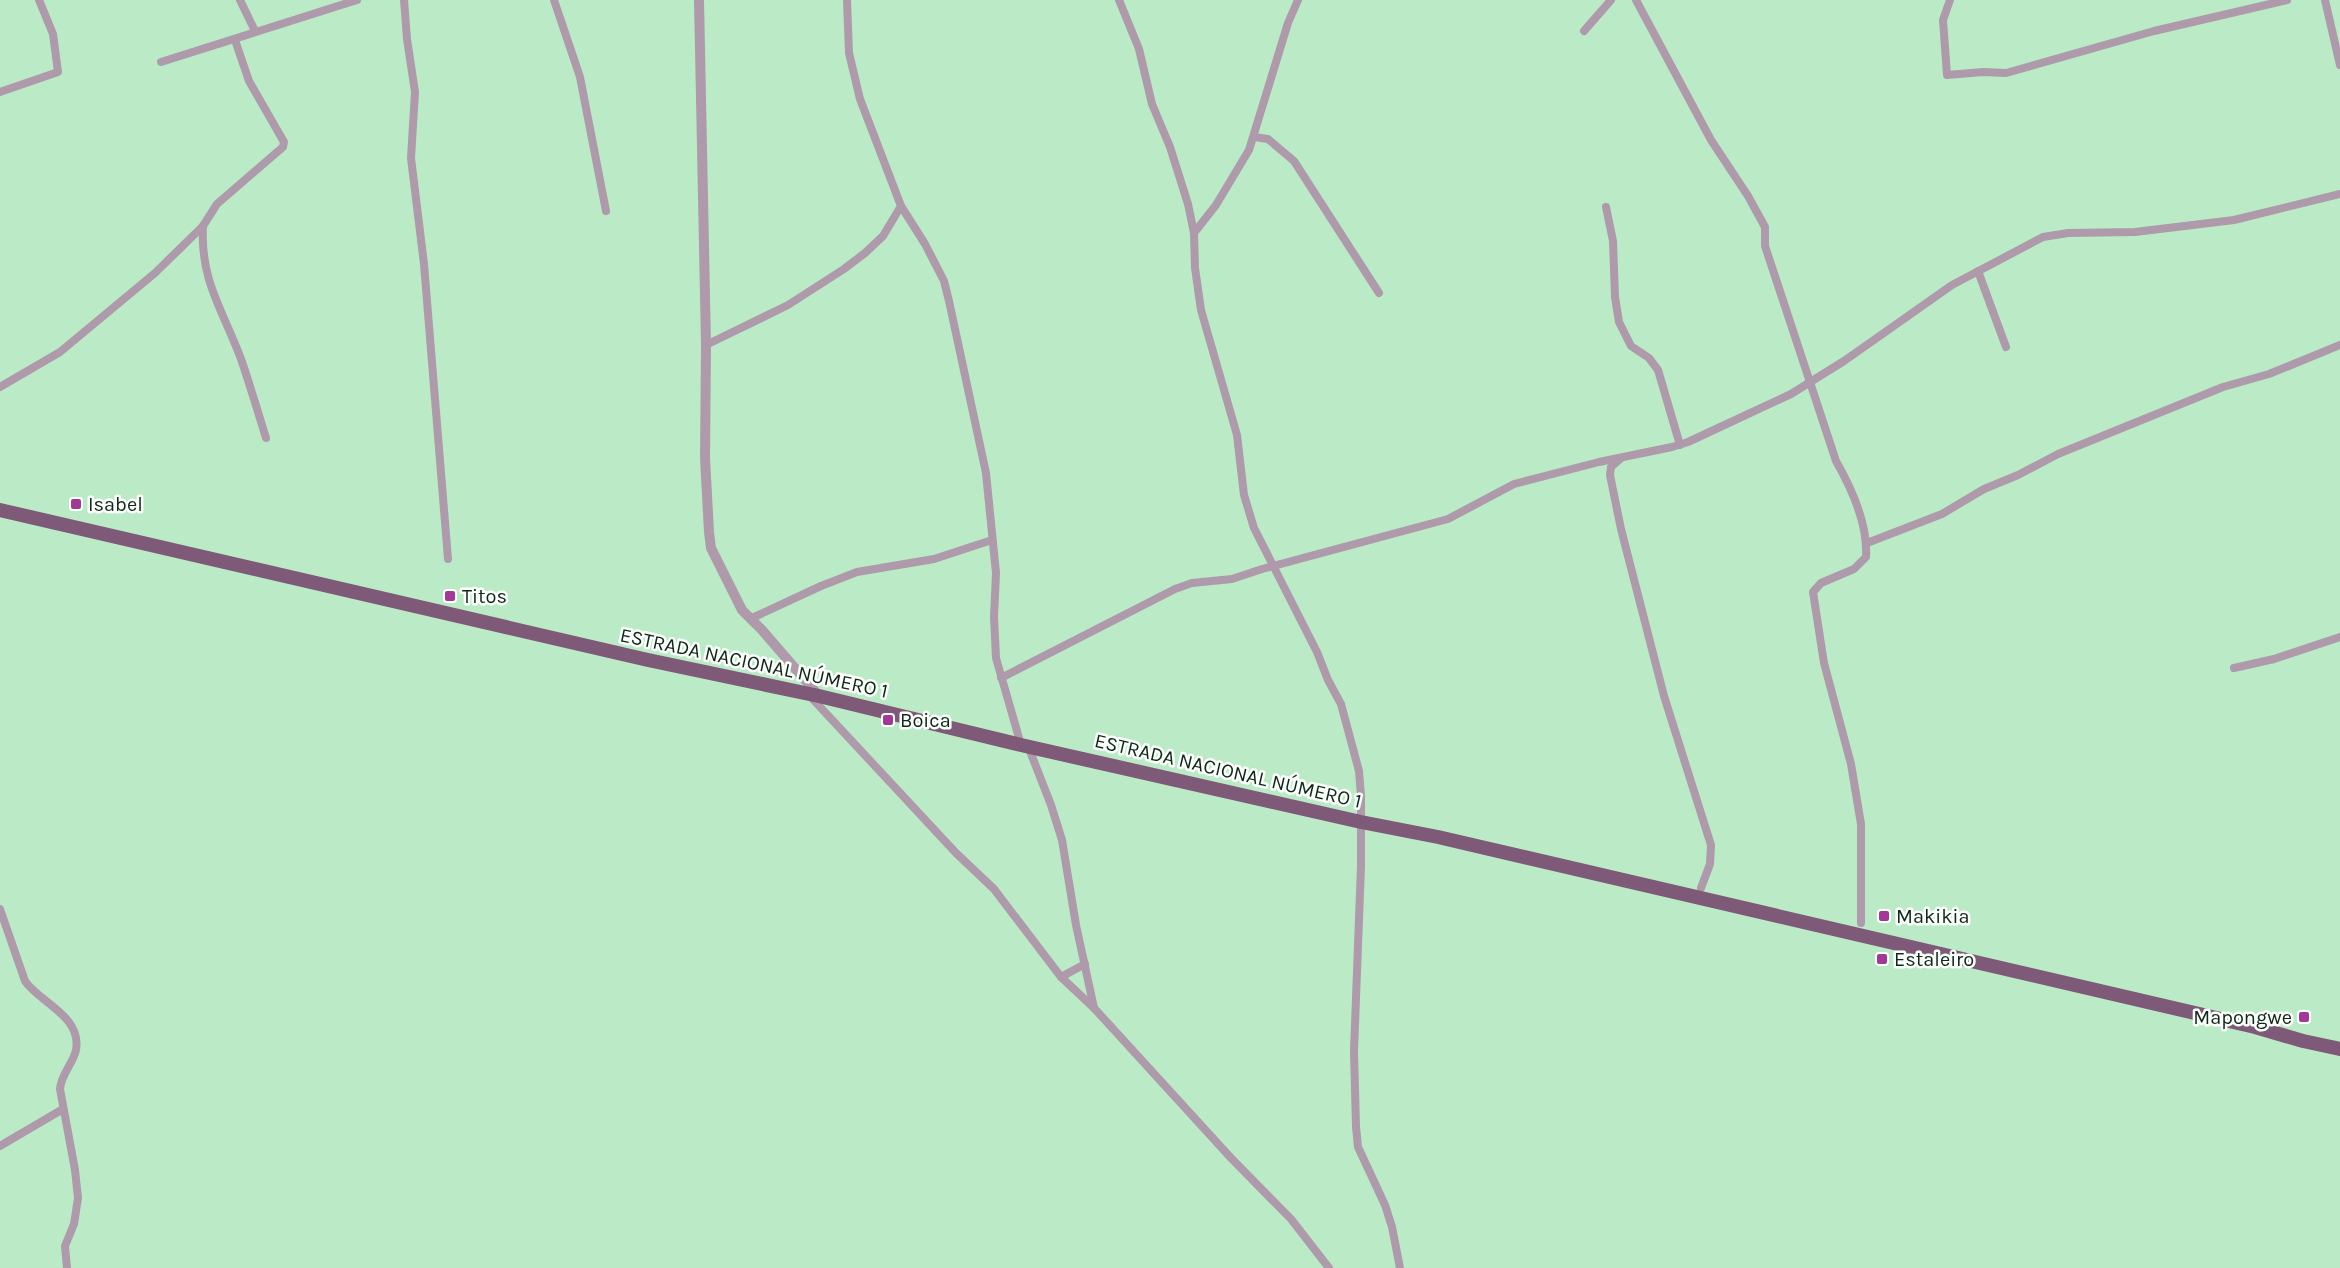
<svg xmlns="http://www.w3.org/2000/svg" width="2340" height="1268" font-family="Karla,sans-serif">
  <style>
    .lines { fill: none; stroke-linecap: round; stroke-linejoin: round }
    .minor { stroke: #ae9aaa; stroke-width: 8 }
    .tertiary { stroke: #ae9aaa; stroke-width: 10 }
    .trunk { stroke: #7e5978; stroke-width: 14 }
    .poi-dot { fill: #a43897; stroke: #fafffb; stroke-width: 2 }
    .labels { text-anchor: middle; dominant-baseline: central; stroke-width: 5; stroke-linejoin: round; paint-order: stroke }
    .poi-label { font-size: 20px; fill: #122518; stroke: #fafffb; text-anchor: start }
    .street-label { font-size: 20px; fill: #122518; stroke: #fafffb }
  </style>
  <rect width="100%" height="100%" fill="#baebc6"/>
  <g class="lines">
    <g class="minor">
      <polyline points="240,0 255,31"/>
      <polyline points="404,0 407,39 415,92 411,158 424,264 448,559"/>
      <polyline points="554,0 580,77 606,211"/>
      <polyline points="847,0 849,53 860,99 901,206 925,244 944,281 949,301 986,473 996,573 994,617 996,658 1021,745"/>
      <polyline points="1119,0 1139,49 1152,104 1170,147 1188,204 1194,233 1195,268 1201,310 1237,435 1244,495 1254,528 1317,652 1328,680 1341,704 1359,771 1361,796 1361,866 1354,1051 1356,1127 1358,1147 1385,1205 1392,1227 1400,1268"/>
      <path d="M1636 0 1711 140 1748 196 1765 227V246L1836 461C1852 489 1868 525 1866 557L1854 569 1821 583 1813 592 1824 663 1851 764 1861 824V923"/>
      <polyline points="1950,0 1943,20 1947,75 1983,72 2006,73 2154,31 2287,0"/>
      <polyline points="2325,0 2340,65"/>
      <polyline points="1584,31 1611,0"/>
      <polyline points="161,62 357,0"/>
      <polyline points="0,92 58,72 53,34 39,0"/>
      <polyline points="1254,137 1268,139 1294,161 1379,293"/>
      <polyline points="1606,207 1613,241 1615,297 1619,322 1631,346 1649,358 1658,370 1680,445"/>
      <path d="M203 226C200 281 223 310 241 359 250 385 258 412 266 438"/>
      <polyline points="1194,233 1216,205 1249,150 1288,23 1298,0"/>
      <polyline points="1978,271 2006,347"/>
      <polyline points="706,345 788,305 844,269 865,253 883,236 901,206"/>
      <polyline points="0,387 60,352 155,273 203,226 217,204 283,147 284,142 249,81 235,40"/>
      <polyline points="1621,458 1611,467 1610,475 1621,529 1664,696 1711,845 1710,864 1701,888"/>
      <polyline points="1867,543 1942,514 1984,489 2018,475 2058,454 2223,387 2269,374 2340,345"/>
      <polyline points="750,619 821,586 857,572 934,559 992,540"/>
      <polyline points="2234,668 2274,659 2340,637"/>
      <polyline points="1001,678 1175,589 1192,583 1232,579 1262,569 1448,519 1514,484 1599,462 1672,447 1688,442 1791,394 1844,361 1952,285 2043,237 2068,233 2135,232 2234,220 2340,194"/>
      <polyline points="808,694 956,853 994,889 1061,977 1094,1008 1231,1158 1291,1219 1329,1268"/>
      <polyline points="1028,746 1051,805 1062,840 1076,925 1094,1008"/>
      <path d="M0 909 25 981C40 1003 82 1016 76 1050 73 1064 61 1074 60 1089L75 1170 78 1198 74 1224 65 1246 67 1268"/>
      <polyline points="1061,977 1085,964"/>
      <polyline points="0,1146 63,1109"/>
    </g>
    <polyline class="tertiary" points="699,0 706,345 705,458 709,532 711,548 742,610 762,630 819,696"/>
    <polyline class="trunk" points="0,510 648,660 819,696 1021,745 1361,822 1438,837 2255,1027 2303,1041 2340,1049"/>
  </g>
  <g class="poi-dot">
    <rect x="70" y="498" width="12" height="12" rx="3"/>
    <rect x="444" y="590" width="12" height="12" rx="3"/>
    <rect x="882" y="714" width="12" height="12" rx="3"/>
    <rect x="1878" y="910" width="12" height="12" rx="3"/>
    <rect x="1876" y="953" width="12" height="12" rx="3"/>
    <rect x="2298" y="1011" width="12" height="12" rx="3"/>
  </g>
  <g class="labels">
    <g class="poi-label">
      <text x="88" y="504">Isabel</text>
      <text x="462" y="596">Titos</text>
      <text x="900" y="720">Boica</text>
      <text x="1896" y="916">Makikia</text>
      <text x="1894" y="959">Estaleiro</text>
      <text x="2292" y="1017" text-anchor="end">Mapongwe</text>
    </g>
    <g class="street-label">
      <text transform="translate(754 663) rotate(12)">ESTRADA NACIONAL NÚMERO 1</text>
      <text transform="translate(1228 771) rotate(13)">ESTRADA NACIONAL NÚMERO 1</text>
    </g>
  </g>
</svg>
